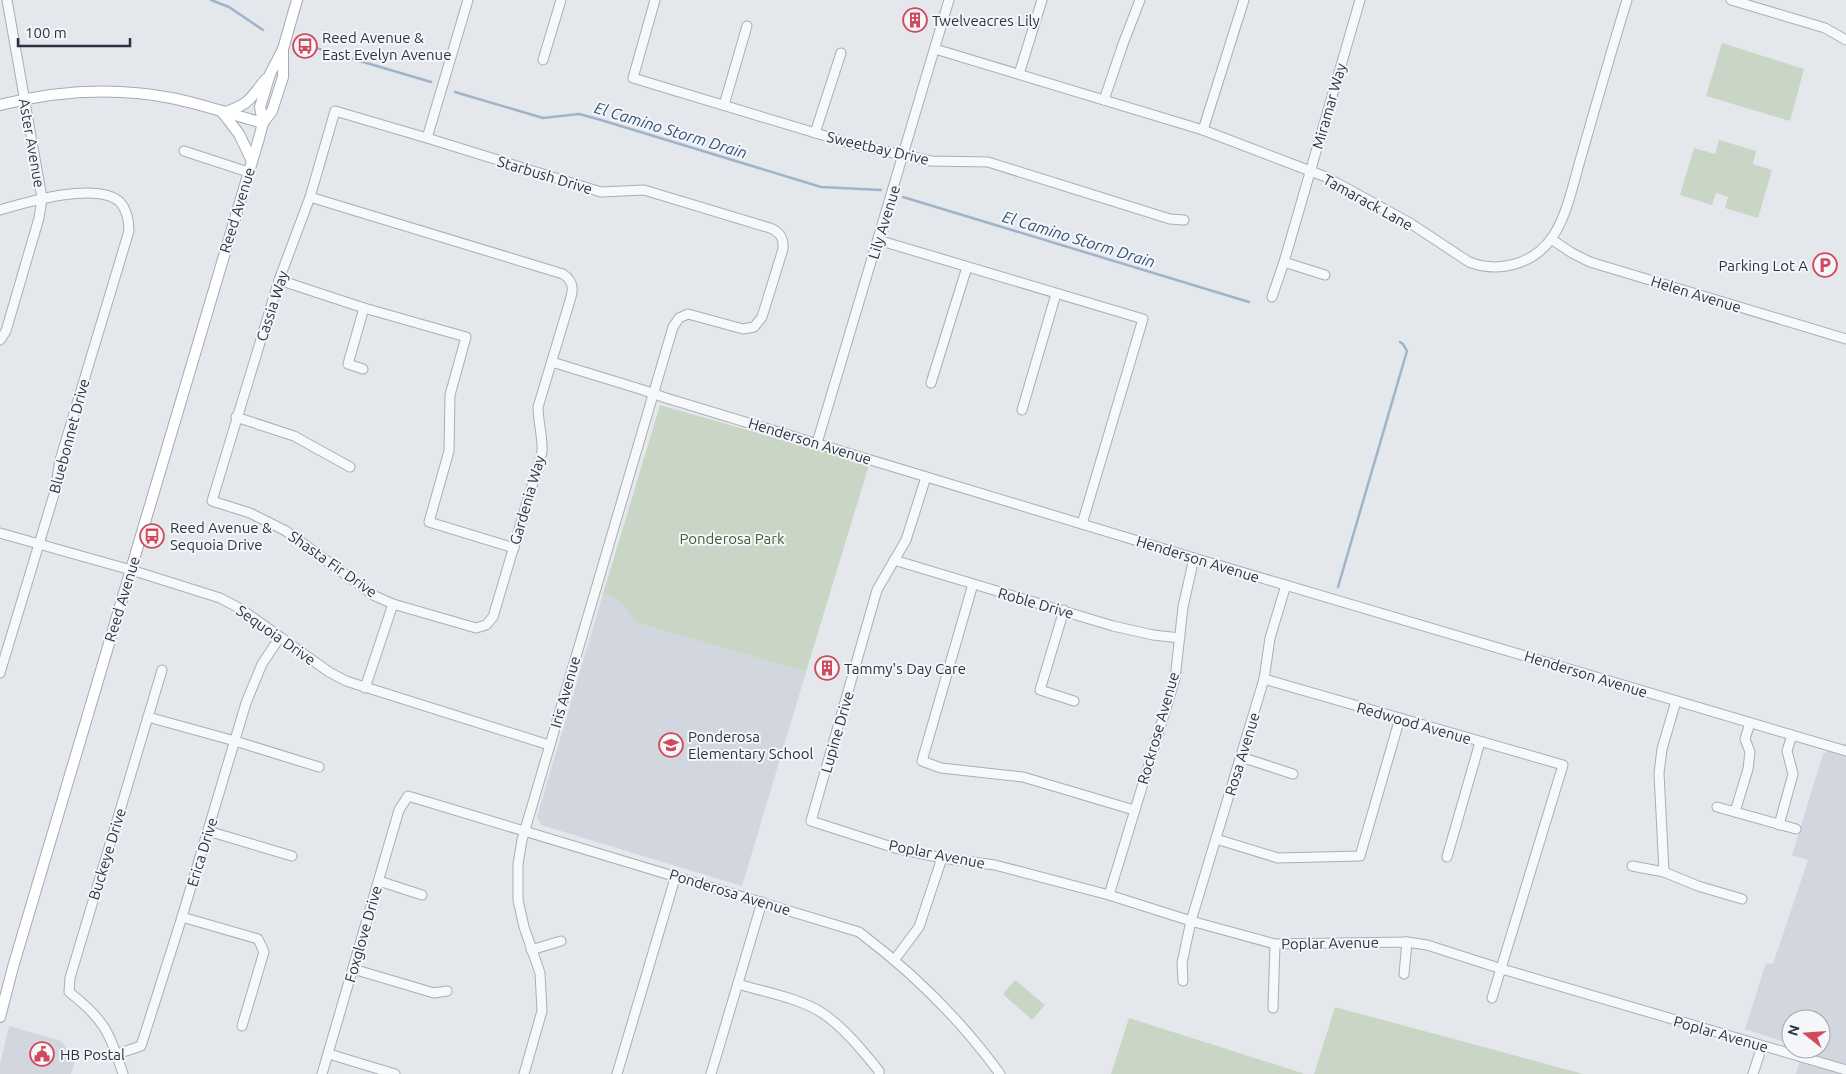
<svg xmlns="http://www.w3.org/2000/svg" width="1846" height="1074" font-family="Ubuntu,sans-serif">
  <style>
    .built { fill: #d2d6de }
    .green { fill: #c9d6c5 }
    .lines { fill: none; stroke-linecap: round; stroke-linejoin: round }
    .stream { stroke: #9fb4cc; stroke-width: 2.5 }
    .minor-casing { stroke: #a9aeb7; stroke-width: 11 }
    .major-casing { stroke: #a3abb8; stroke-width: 12 }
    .minor { stroke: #f7f8fa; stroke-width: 9 }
    .major { stroke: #fff; stroke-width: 10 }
    .labels { text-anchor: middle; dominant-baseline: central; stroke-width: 4; stroke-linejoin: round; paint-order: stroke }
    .poi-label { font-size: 15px; fill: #2b3445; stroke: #f4f6f9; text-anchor: start }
    .street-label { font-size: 15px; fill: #2b3445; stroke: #f4f6f9 }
    .park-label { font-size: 15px; fill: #3f6138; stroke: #f4f6f9 }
    .water-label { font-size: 16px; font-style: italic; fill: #34527a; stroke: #f4f6f9 }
  </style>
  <rect width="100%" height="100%" fill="#e4e7ec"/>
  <g class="built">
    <polygon points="603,594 617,598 626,604 634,622 806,672 742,886 541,825 537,817"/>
    <polygon points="1846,743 1846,1074 1796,1074 1804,1049 1821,1049 1821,1019 1791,1019 1791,1044 1745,1029 1766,963 1773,964 1808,860 1792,855 1823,754"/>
    <polygon points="9,1026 61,1041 75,1061 71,1074 0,1074 0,1065"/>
  </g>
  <g class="green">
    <polygon points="1722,43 1804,69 1790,121 1706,96"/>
    <polygon points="1719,140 1756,151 1753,164 1772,170 1758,218 1725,208 1728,197 1716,193 1712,205 1680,195 1694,148 1715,154"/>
    <path d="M660 405 869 465 806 672 634 622C625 603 623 600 603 594Z"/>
    <polygon points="1015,980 1045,1005 1032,1020 1003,994"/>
    <polygon points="1335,1007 1583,1074 1314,1074"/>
    <polygon points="1129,1018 1305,1074 1111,1074"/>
  </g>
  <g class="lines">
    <g class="stream">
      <polyline points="211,0 229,7 263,30"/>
      <polyline points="316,48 431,82"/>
      <polyline points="455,92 543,118 579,114 601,120 821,187 881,190"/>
      <polyline points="903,197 1249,302"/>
      <polyline points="1338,587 1407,351 1403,344 1400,342"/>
    </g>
    <g class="minor-casing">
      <g id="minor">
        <polyline points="655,0 633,78 852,144 931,161 988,162 1170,219 1184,220"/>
        <polyline points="1731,0 1825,28 1846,40"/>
        <path d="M935 49 1203 130 1326 177 1410 223 1469 262C1498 273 1532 265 1551 239 1567 217 1573 184 1581 157 1596 105 1611 52 1627 0"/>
        <polyline points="543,60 561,0"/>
        <polyline points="1019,74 1042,0"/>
        <polyline points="1104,100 1123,44 1140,0"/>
        <polyline points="724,105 747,26"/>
        <polyline points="1203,130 1244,0"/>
        <polyline points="815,133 841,53"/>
        <polyline points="427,138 468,0"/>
        <polyline points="184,151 248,172"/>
        <path d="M310 197 563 274C572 280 574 287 571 297L538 407C538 422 543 437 542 452L493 617 486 625 476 628 393 604 375 596 286 531 250 513 212 501 279 280 310 197 335 111 427 138 601 192 644 190 770 228C780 232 784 238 783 249L762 317 754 327 743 329 688 314 679 318 673 327 522 840 518 864V900L524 927 540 973 542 1011 524 1074"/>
        <path d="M0 210C27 202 97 181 120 202 127 210 129 220 129 231L60 460 55 491 0 673"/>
        <polyline points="1551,239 1572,253 1590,262 1846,339"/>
        <polyline points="878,240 1143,319 1082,524"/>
        <polyline points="1284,262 1325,275"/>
        <polyline points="279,280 364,308 466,337 450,395 449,451 429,522 514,548"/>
        <polyline points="1272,297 1284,262 1360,0"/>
        <polyline points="0,340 6,331 39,218 42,198 7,0"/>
        <polyline points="552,362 643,390 666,398 1194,558 1846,751"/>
        <polyline points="363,369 348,364 364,308"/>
        <polyline points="931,383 967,267"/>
        <polyline points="1022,410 1056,294"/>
        <polyline points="236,417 294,436 350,467"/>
        <polyline points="817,443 949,0"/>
        <polyline points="926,477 906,540 877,590 811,821 895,848 942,858 995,865 1109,895 1191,921 1275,944 1407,942 1427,945 1502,969 1846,1070"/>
        <polyline points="0,533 131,570 220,598 241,609 329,672 346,681 549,745"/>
        <polyline points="894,560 1113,626 1153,635 1180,638"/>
        <polyline points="973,584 922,761 941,768 1023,777 1134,810"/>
        <polyline points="1064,610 1040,690 1074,701"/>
        <polyline points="1264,679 1563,765 1492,998"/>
        <polyline points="365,688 393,604"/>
        <polyline points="148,717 235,741 319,767"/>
        <polyline points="1241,757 1293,774"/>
        <polyline points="1717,807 1796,829"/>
        <polyline points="1735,812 1748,769 1750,752 1745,739 1750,723"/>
        <polyline points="1779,825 1793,774 1787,751 1792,735"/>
        <polyline points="208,831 292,856"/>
        <polyline points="1216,839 1278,858 1360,856 1400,718"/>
        <polyline points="1447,857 1480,742"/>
        <polyline points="1632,866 1664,872 1698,886 1742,899"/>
        <polyline points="1664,872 1659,773 1662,749 1676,701"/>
        <polyline points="379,881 422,895"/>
        <polyline points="1109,895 1175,679 1183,607 1194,558"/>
        <polyline points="182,917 258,939 264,952 242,1026"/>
        <polyline points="531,950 561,941"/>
        <polyline points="895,959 919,927 942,858"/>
        <polyline points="353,969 434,993 447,991"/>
        <polyline points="1404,974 1407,942"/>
        <polyline points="1183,981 1182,963 1191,921 1264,679 1270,638 1286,585"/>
        <path d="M738 984C764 992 795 997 819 1011 841 1024 863 1051 879 1071V1074"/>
        <polyline points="1273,1008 1275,944"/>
        <polyline points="117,1054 141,1046 182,917 246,703 262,664 280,637"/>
        <polyline points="329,1054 395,1074"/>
        <path d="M123 1074C110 1033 104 1019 69 992L70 978 162 670"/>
        <path d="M322 1074 399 810 408 796 859 932C912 972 961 1020 1000 1074"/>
        <polyline points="617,1074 676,875"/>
        <polyline points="711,1074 762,902"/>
        <polyline points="1753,1074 1762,1046"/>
      </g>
    </g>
    <g class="major-casing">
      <g id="major">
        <path d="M0 105C55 91 114 87 171 98 202 104 233 115 263 123"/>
        <path d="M223 113C251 103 248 101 266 79"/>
        <polyline points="223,113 239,134 252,161"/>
        <polyline points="263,123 260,107 270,74 283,49 297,0"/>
        <polyline points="0,1017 13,967 259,138 263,123 272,111 283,77 283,49"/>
      </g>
    </g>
    <use href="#minor" class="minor"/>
    <use href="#major" class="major"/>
  </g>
  <defs>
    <g id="building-ring" transform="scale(1.25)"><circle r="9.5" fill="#f4f6f9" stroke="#d1495b" stroke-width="1.5"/><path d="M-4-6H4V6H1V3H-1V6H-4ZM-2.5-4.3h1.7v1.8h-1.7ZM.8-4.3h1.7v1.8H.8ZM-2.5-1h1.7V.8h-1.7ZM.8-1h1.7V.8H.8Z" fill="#d1495b"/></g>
    <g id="bus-ring" transform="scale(1.25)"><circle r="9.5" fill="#f4f6f9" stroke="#d1495b" stroke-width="1.5"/><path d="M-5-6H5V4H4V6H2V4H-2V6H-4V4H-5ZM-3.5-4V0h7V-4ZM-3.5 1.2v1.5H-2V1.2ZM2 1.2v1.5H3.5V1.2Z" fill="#d1495b"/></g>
    <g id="parking-ring" transform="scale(1.25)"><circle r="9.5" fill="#f4f6f9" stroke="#d1495b" stroke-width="1.5"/><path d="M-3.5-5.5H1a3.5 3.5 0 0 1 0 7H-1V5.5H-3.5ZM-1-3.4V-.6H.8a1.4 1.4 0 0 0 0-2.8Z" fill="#d1495b"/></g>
    <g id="school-ring" transform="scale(1.25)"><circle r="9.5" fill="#f4f6f9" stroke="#d1495b" stroke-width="1.5"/><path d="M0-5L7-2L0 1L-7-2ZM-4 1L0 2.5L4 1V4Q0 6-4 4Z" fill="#d1495b"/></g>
    <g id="civic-ring" transform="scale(1.25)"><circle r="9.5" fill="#f4f6f9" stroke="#d1495b" stroke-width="1.5"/><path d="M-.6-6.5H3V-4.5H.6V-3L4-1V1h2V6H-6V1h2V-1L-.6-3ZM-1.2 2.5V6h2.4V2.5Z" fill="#d1495b"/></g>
  </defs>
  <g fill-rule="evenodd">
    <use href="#building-ring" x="915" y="20"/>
    <use href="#bus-ring" x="305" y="46"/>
    <use href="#parking-ring" x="1825" y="265"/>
    <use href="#bus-ring" x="152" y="536"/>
    <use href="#building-ring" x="827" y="668"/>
    <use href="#school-ring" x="671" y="745"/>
    <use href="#civic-ring" x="42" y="1054"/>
  </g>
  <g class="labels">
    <g class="poi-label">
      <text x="932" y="20">Twelveacres Lily</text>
      <text x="322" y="37">Reed Avenue &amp;<tspan x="322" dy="17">East Evelyn Avenue</tspan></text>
      <text x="1808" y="265" text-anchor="end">Parking Lot A</text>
      <text x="170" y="527">Reed Avenue &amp;<tspan x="170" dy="17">Sequoia Drive</tspan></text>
      <text x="844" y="668">Tammy's Day Care</text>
      <text x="688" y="736">Ponderosa<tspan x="688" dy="17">Elementary School</tspan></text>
      <text x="60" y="1054">HB Postal</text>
    </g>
    <g class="street-label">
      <text transform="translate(1329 106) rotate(-74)">Miramar Way</text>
      <text transform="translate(32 143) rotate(80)">Aster Avenue</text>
      <text transform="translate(878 148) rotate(13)">Sweetbay Drive</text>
      <text transform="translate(545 175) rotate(17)">Starbush Drive</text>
      <text transform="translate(1368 202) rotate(29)">Tamarack Lane</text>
      <text transform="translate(237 210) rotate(-73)">Reed Avenue</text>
      <text transform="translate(884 222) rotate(-73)">Lily Avenue</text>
      <text transform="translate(1696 294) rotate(17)">Helen Avenue</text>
      <text transform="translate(272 306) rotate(-72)">Cassia Way</text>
      <text transform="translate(69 436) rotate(-75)">Bluebonnet Drive</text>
      <text transform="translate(810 441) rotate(17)">Henderson Avenue</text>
      <text transform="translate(527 500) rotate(-74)">Gardenia Way</text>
      <text transform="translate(1198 559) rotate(17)">Henderson Avenue</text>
      <text transform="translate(333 564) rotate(35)">Shasta Fir Drive</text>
      <text transform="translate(122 599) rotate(-73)">Reed Avenue</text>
      <text transform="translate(1036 603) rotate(16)">Roble Drive</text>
      <text transform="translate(276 635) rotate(35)">Sequoia Drive</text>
      <text transform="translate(1586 674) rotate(17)">Henderson Avenue</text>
      <text transform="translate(565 692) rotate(-74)">Iris Avenue</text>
      <text transform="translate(1414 723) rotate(16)">Redwood Avenue</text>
      <text transform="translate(1158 728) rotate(-74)">Rockrose Avenue</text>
      <text transform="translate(837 732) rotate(-74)">Lupine Drive</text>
      <text transform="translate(1242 754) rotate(-73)">Rosa Avenue</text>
      <text transform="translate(202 852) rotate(-73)">Erica Drive</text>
      <text transform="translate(107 854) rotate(-73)">Buckeye Drive</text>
      <text transform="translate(937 854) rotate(11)">Poplar Avenue</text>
      <text transform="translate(730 892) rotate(17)">Ponderosa Avenue</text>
      <text transform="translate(363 934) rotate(-74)">Foxglove Drive</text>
      <text transform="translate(1330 943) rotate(-1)">Poplar Avenue</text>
      <text transform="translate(1721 1034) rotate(16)">Poplar Avenue</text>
    </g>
    <g class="park-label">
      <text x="732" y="538">Ponderosa Park</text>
    </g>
    <g class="water-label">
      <text transform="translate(671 130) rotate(17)">El Camino Storm Drain</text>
      <text transform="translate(1079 239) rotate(17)">El Camino Storm Drain</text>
    </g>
  </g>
  <g transform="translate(1806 1034) rotate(287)"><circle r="24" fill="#f4f6f9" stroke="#a4a8b1"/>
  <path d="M0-4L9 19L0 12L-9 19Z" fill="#d1495b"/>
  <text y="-8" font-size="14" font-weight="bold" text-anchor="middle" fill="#2b3445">N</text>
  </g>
  <path d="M18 38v8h112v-8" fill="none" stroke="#2b3445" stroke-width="2.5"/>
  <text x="25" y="38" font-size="15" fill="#2b3445" stroke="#f4f6f9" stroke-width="4" paint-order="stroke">100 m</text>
</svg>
